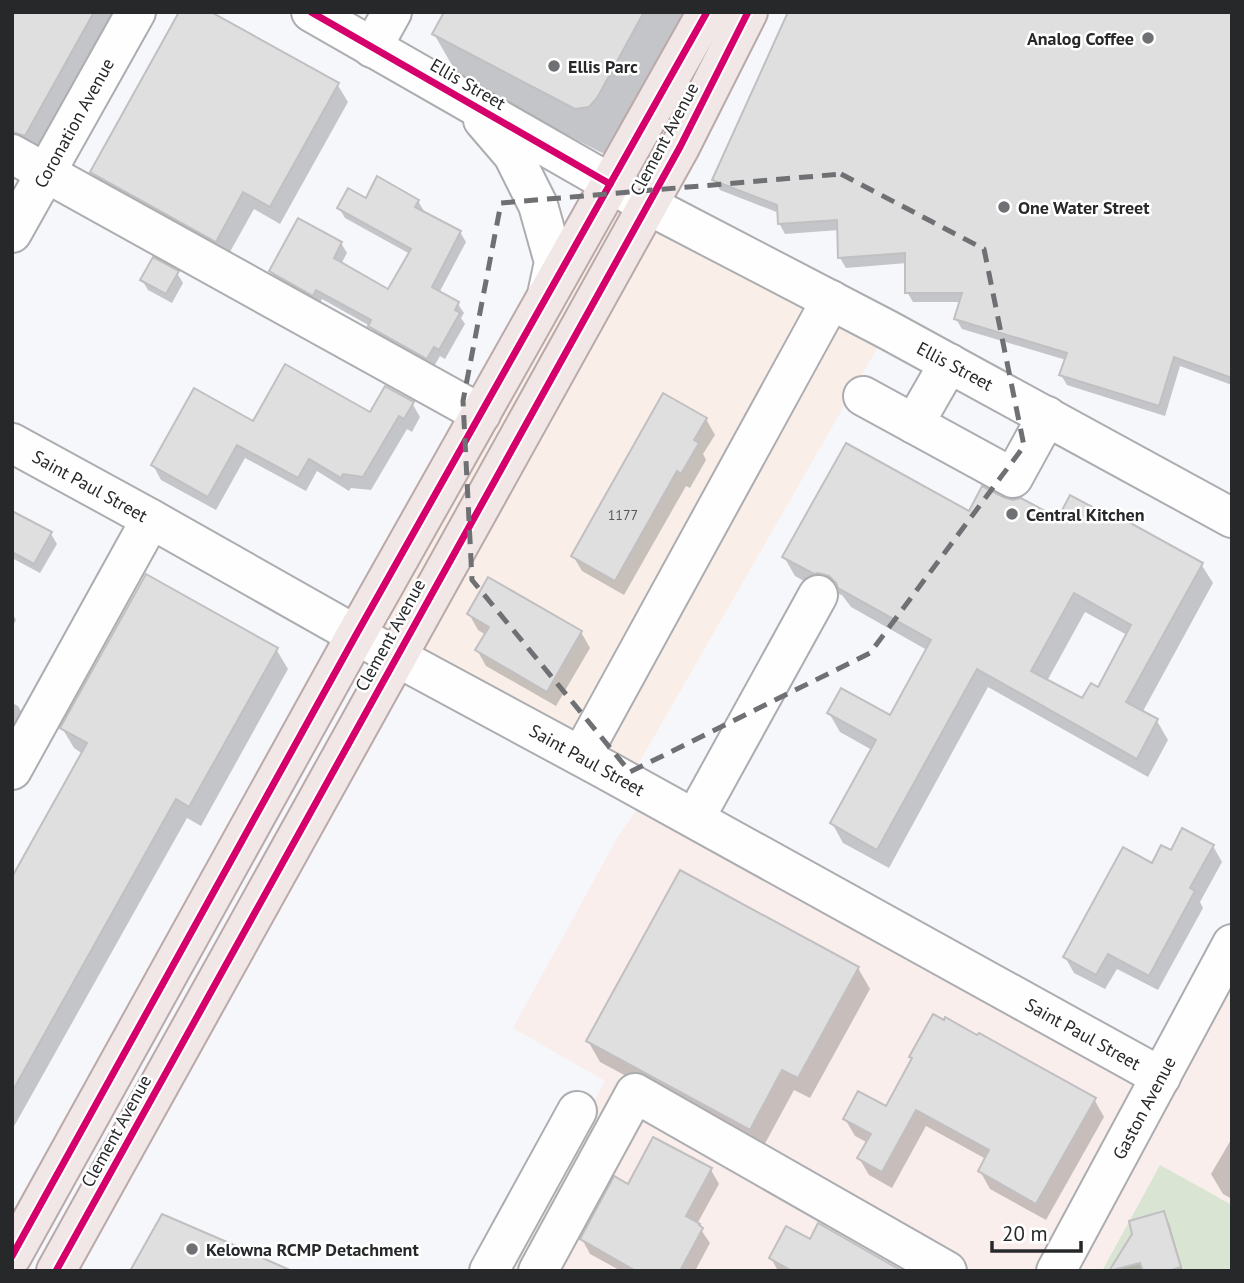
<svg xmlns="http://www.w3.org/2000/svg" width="1244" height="1283" font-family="'PT Sans',sans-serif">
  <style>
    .commercial { fill: #f9efe8 }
    .industrial { fill: #f9eeec }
    .green { fill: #d9e4d2 }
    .shadow { fill: #0003; fill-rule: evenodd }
    .building { fill: #e0dfe0; stroke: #c1bfc1; stroke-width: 2; fill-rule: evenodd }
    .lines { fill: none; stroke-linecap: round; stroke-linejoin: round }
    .minor-casing { stroke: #acadb0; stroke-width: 42 }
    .major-casing { stroke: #baa9a8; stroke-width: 42 }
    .minor { stroke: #fefefe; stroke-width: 38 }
    .major { stroke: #f0e7e6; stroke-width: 38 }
    .cycleway-casing { stroke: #fff; stroke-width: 11 }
    .cycleway { stroke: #d6006c; stroke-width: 7 }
    .marked { fill: none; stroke: #6f7073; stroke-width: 5; stroke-dasharray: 14 9; stroke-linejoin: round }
    .poi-dot { fill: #6f7073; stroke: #fff; stroke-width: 2.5 }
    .labels { text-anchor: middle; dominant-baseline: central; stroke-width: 5; stroke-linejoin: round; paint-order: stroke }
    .number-label { font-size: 14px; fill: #57585a }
    .poi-label { font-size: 18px; font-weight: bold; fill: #27282a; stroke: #fff; text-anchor: start }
    .street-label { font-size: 18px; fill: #27282a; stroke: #fff }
  </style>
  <rect width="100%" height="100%" fill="#f6f7fb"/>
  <polygon class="commercial" points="610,184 888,330 628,782 356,635"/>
  <polygon class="industrial" points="655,783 1163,1066 1232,948 1232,1205 1160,1165 1102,1271 500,1271 605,1081 513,1028 617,838"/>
  <polygon class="green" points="1160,1165 1232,1205 1232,1271 1102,1271"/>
  <g class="shadow">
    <polygon points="12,12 115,12 35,154 12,148"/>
    <polygon points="446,12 694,12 614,152 602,153 460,79 434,34"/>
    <polygon points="1232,12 1232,385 1180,366 1165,416 1067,385 1061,375 1066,360 962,329 956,319 961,302 913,302 907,292 907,263 846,268 840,258 839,230 785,234 779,223 779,213 720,190 714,180"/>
    <polygon points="337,84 348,102 280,224 254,209 226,259 103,190 92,172"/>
    <polygon points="367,201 418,201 424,211 423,213 460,232 466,242 439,293 458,304 464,313 461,318 465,324 445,359 440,356 433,368 376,336 370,326 322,299 319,305 276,281 271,271 341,243 347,253 341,264 389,291 410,254 345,218 339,208"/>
    <polygon points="177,273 183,283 172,303 148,290 142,280"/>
    <polygon points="412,403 420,417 412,432 407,429 371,490 351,488 349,491 317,471 306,491 245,458 216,510 161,480 153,465 254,423 371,414"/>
    <polygon points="706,419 715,435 703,454 706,460 690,488 686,486 624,595 582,571 573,556"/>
    <path d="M1003 499 1058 520 1201 564 1213 583 1142 713 1157 721 1168 740 1148 777 988 687 889 868 843 843 832 823 872 750 840 732 829 713 890 717 927 650 851 607 842 595 830 592 826 593 795 576 784 557 969 513ZM1085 612 1127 635 1098 689 1083 701 1047 681Z"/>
    <polygon points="12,513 51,534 57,544 40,573 12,558"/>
    <polygon points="12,613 16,620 12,627"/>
    <polygon points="469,614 581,632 590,648 556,706 486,666 477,650 486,635 478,630"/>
    <polygon points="276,649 288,669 201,826 187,818 12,1130 12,880 83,754 74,748 62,728"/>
    <polygon points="12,703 18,706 24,716 12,736"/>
    <polygon points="1213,846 1222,862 1200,902 1203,908 1158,990 1117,969 1105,989 1074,973 1065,957 1152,865 1171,852"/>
    <polygon points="858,968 870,989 810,1098 794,1090 762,1149 600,1062 588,1041"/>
    <polygon points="978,1037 1094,1099 1104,1117 1046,1220 990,1189 980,1171 986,1159 926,1126 892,1188 869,1175 859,1158 868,1143 855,1136 845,1119 886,1109"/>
    <polygon points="1232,1138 1232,1199 1223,1194 1211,1174"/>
    <polygon points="711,1170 719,1184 697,1224 710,1243 695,1271 621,1271 590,1254 582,1239 628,1186"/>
    <polygon points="1163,1213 1169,1223 1183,1271 1111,1271 1134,1234"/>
    <polygon points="811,1241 899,1271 778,1271 771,1258"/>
  </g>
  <g class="building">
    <polygon points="12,12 94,12 25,136 12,132"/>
    <polygon points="179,12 211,12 339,83 270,207 243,192 216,242 90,172"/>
    <polygon points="444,12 644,12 597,98 589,107 575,109 432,34"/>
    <polygon points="788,12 1232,12 1232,378 1174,357 1159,406 1059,375 1067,353 954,319 962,293 905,293 905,253 838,258 837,220 778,224 777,205 712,180"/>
    <polygon points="377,176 419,200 415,207 461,231 432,287 459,302 455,310 460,313 439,350 434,347 427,359 368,326 371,320 316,290 313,296 269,271 298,218 342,242 334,258 388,289 411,249 337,208 348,188 366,198"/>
    <polygon points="153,257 179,271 166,294 140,280"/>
    <polygon points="285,364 370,412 385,386 414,402 404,419 399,416 363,477 343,474 341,478 309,459 298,478 237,445 208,497 151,465 194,388 253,421"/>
    <polygon points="663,393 707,418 694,440 699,443 681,474 677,471 615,581 571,556"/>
    <path d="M846 443 969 511 982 486 1003 497 1013 500 1021 498 1058 518 1070 495 1115 519 1116 515 1203 563 1126 702 1158 719 1137 759 977 669 877 850 830 823 876 740 827 713 841 688 890 715 931 640 838 588 836 583 829 576 818 573 814 574 782 557ZM1074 593 1131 625 1098 687 1091 683 1082 698 1031 671Z"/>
    <polygon points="12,511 52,532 34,564 12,552"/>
    <polygon points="146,574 278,648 189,807 176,799 12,1092 12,877 87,743 60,728"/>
    <polygon points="488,577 582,631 547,692 475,650 489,627 467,614"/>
    <polygon points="1182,828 1214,845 1190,888 1195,891 1149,976 1108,954 1096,975 1063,957 1123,847 1152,863 1161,845 1171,850"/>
    <polygon points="680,870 859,967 798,1078 782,1070 750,1130 586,1041"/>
    <polygon points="933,1014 944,1020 945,1017 977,1035 979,1033 1096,1098 1036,1204 978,1171 989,1150 916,1110 882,1172 857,1158 871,1134 843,1119 858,1091 886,1106 912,1058 909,1057"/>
    <polygon points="653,1137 712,1168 686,1216 700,1224 699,1225 703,1228 680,1271 636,1271 580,1239 614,1176 628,1184"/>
    <polygon points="1164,1211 1181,1267 1168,1271 1143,1271 1140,1263 1109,1271 1132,1234 1129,1221"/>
    <polygon points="162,1214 227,1242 292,1271 130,1271"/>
    <polygon points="818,1223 902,1271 792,1271 769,1258 786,1226 810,1239"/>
  </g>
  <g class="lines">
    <g class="minor-casing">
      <g id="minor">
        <polyline points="311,12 648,205 888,330 1232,518"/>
        <polyline points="372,48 392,12"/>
        <polyline points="483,120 513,155 538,205 554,262 547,295"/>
        <polyline points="12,154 481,414"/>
        <polyline points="12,233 136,12"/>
        <polyline points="863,396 1013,478 1047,416"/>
        <polyline points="914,424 949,363"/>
        <polyline points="12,443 151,519 356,635 606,770 1161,1077"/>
        <polyline points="581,756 831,300"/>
        <polyline points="12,770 151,519"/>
        <polyline points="695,818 818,595"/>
        <polyline points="489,1271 577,1111"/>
        <polyline points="538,1271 635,1093 947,1271"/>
        <polyline points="1056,1271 1232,944"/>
      </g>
    </g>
    <g class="major-casing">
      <g id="major">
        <polyline points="12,1256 356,635 707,12"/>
        <polyline points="56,1271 680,147 748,12"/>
      </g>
    </g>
    <use href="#minor" class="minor"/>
    <use href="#major" class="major"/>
    <g class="cycleway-casing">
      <g id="cycleway">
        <polyline points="311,12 610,184"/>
        <polyline points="12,1256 356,635 707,12"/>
        <polyline points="56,1271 680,147 748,12"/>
      </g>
    </g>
    <use href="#cycleway" class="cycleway"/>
  </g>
  <path class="marked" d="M841 174 984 249 1024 446 870 653 630 772 472 580 463 401 501 203Z"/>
  <g class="poi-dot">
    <circle cx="1148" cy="38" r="7"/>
    <circle cx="554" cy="66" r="7"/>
    <circle cx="1004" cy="207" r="7"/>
    <circle cx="1012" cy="514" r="7"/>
    <circle cx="192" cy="1249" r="7"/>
  </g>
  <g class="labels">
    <g class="number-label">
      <text x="623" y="515">1177</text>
    </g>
    <g class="poi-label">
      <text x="1134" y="38" text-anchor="end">Analog Coffee</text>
      <text x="568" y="66">Ellis Parc</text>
      <text x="1018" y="207">One Water Street</text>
      <text x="1026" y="514">Central Kitchen</text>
      <text x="206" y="1249">Kelowna RCMP Detachment</text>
    </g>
    <g class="street-label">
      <text transform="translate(468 84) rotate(30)">Ellis Street</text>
      <text transform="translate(74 123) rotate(-61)">Coronation Avenue</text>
      <text transform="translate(664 139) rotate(-62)">Clement Avenue</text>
      <text transform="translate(955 366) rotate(28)">Ellis Street</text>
      <text transform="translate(90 486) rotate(29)">Saint Paul Street</text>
      <text transform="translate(390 635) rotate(-61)">Clement Avenue</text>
      <text transform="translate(587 760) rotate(29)">Saint Paul Street</text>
      <text transform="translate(1083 1034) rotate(29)">Saint Paul Street</text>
      <text transform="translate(1144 1108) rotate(-62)">Gaston Avenue</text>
      <text transform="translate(116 1131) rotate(-61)">Clement Avenue</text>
    </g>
  </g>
  <rect width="1244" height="1283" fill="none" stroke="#27282a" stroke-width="28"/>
  <path d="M992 1241v10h89v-10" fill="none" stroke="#27282a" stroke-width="3.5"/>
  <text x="1002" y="1241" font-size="21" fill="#27282a" stroke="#ffffff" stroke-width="5" paint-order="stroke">20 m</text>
</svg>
